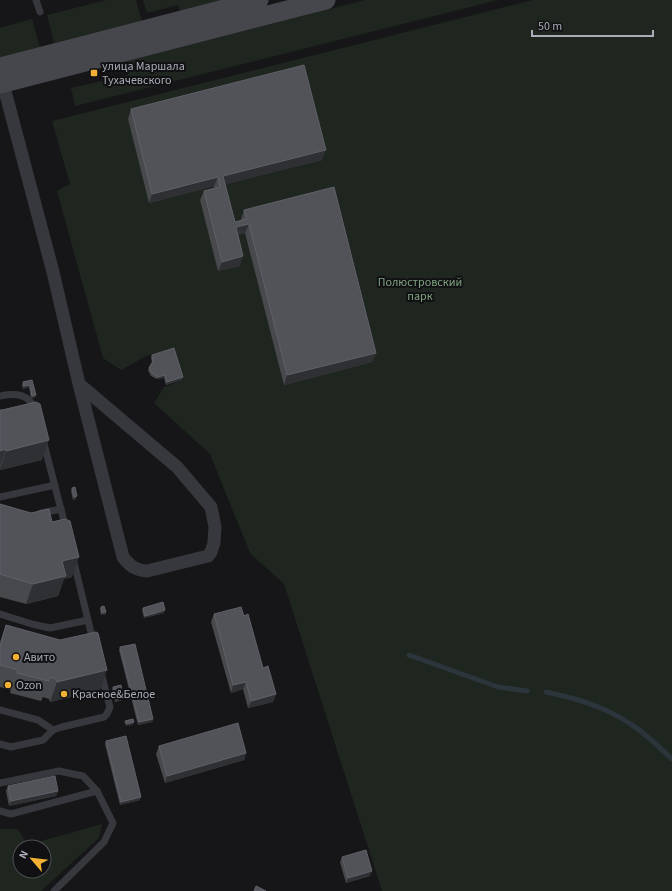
<svg xmlns="http://www.w3.org/2000/svg" width="672" height="891" font-family="'Source Sans 3',sans-serif">
  <style>
    .green { fill: #1e261f; fill-rule: evenodd }
    .lines { fill: none; stroke-linecap: round; stroke-linejoin: round }
    .stream { stroke: #2c353c; stroke-width: 5 }
    .lane { stroke: #37383d; stroke-width: 7 }
    .street { stroke: #37383d; stroke-width: 13 }
    .secondary { stroke: #45474d; stroke-width: 19 }
    .wall { fill: #47494d }
    .shaded-wall { fill: #2f3033 }
    .building { fill: #525359; stroke: #5f6168 }
    .poi-dot { fill: #f2b134; stroke: #111113; stroke-width: 1.5 }
    .labels { text-anchor: middle; dominant-baseline: central; stroke-width: 4; stroke-linejoin: round; paint-order: stroke }
    .poi-label { font-size: 12px; fill: #a8adb8; stroke: #111113; text-anchor: start }
    .park-label { font-size: 12px; fill: #7fa381; stroke: #111113 }
  </style>
  <rect width="100%" height="100%" fill="#161618"/>
  <g class="green">
    <polygon points="106,0 136,0 142,21 54,43 47,15"/>
    <polygon points="143,0 226,0 180,11 178,5 147,13"/>
    <polygon points="365,0 498,0 75,106 71,88 128,75 125,61"/>
    <polygon points="533,0 672,0 672,891 382,891 284,584 250,553 210,454 154,403 164,387 183,380 175,349 146,356 121,370 103,358 57,191 70,184 52,121"/>
    <polygon points="32,19 40,47 0,58 0,28"/>
    <path d="M102 824 99 838 41 891H0V829H18L27 845ZM20 847H44V871H20Z"/>
  </g>
  <g class="lines">
    <g class="stream">
      <polyline points="409,655 498,687 527,691"/>
      <path d="M546 692C575 698 603 706 629 723 644 732 659 747 672 759"/>
    </g>
    <g class="lane">
      <polyline points="36,0 40,12"/>
      <path d="M0 396C15 393 30 393 35 411"/>
      <polyline points="43,440 66,529"/>
      <polyline points="0,497 55,485"/>
      <polyline points="41,513 61,509"/>
      <polyline points="73,558 93,641"/>
      <polyline points="0,614 32,624 50,628 88,620"/>
      <polyline points="0,710 38,720 53,730"/>
      <polyline points="0,744 11,747 43,740 53,730 62,727 104,717 107,714 110,707 101,673"/>
      <polyline points="0,783 59,771 83,776 97,791"/>
      <polyline points="0,811 11,814 97,791 113,823 104,842 54,891"/>
    </g>
    <path class="street" d="M1 76 53 272 79 384 123 557C130 566 135 570 147 571L208 556 211 552 214 543 215 527 211 507 177 467 79 384"/>
    <g class="secondary">
      <polyline points="0,67 259,0"/>
      <polyline points="0,84 326,0"/>
    </g>
  </g>
  <g class="wall">
    <polygon points="131,109 322,160 225,184 235,222 241,220 244,210 376,353 372,362 284,385 245,233 238,235 240,266 218,271 200,200 204,191 214,188 214,186 149,203 128,119"/>
    <polygon points="152,355 183,377 182,380 166,385 164,378 157,379 151,376 148,370 152,363 151,357"/>
    <polygon points="32,380 35,398 31,398 29,387 23,389 22,385 23,382"/>
    <polygon points="0,410 42,460 0,470"/>
    <polygon points="72,488 76,499 73,500 71,491"/>
    <polygon points="0,504 52,522 72,577 64,579 58,596 26,604 0,597"/>
    <polygon points="101,607 106,612 105,615 101,615 100,609"/>
    <polygon points="143,608 164,613 144,618 142,610"/>
    <polygon points="214,614 263,668 276,694 273,702 248,708 243,689 231,693 211,622"/>
    <polygon points="6,625 100,690 50,702 49,699 43,697 41,701 10,693 11,690 0,687 0,642"/>
    <polygon points="120,647 153,719 152,722 138,725 119,650"/>
    <polygon points="113,687 123,698 122,700 115,702 112,690"/>
    <polygon points="106,741 140,800 120,805 105,744"/>
    <polygon points="159,746 246,753 244,760 165,783 156,754"/>
    <polygon points="8,786 58,791 56,796 9,806 6,791"/>
    <polygon points="342,857 370,876 346,883 340,862"/>
  </g>
  <g class="shaded-wall">
    <polygon points="326,150 322,160 220,186 223,176"/>
    <polygon points="218,177 214,186 149,203 152,194"/>
    <polygon points="249,224 245,233 232,237 236,227"/>
    <polygon points="243,256 240,266 218,271 222,262"/>
    <polygon points="376,353 372,362 284,385 287,375"/>
    <polygon points="165,375 164,378 157,379 158,377"/>
    <polygon points="183,377 182,380 166,385 167,382"/>
    <polygon points="30,385 29,387 23,389 24,386"/>
    <polygon points="36,395 35,398 31,398 32,396"/>
    <polygon points="49,440 42,460 0,470 0,468 6,451"/>
    <polygon points="6,449 0,466 0,451"/>
    <polygon points="77,496 76,499 73,500 74,497"/>
    <polygon points="79,557 72,577 64,579 58,596 26,604 33,584 62,561"/>
    <polygon points="165,610 164,613 144,618 145,616"/>
    <polygon points="106,612 105,615 101,615 102,613"/>
    <polygon points="107,670 100,690 50,702 57,682"/>
    <polygon points="246,682 243,689 231,693 233,685"/>
    <polygon points="276,694 273,702 248,708 251,701"/>
    <polygon points="123,698 122,700 115,702 116,700"/>
    <polygon points="153,719 152,722 138,725 139,722"/>
    <polygon points="134,722 133,725 125,726 126,724"/>
    <polygon points="246,753 244,760 165,783 167,776"/>
    <polygon points="58,791 56,796 9,806 11,801"/>
    <polygon points="141,797 140,800 120,805 121,802"/>
    <polygon points="372,871 370,876 346,883 348,878"/>
  </g>
  <g class="building">
    <polygon points="304,65 326,150 223,176 235,222 247,219 244,210 334,187 376,353 287,375 249,224 236,227 243,256 222,262 204,191 220,187 218,177 152,194 131,109"/>
    <polygon points="174,348 183,377 167,382 165,375 158,377 152,373 149,368 153,361 152,355"/>
    <polygon points="32,380 36,395 32,396 30,385 24,386 23,382"/>
    <polygon points="36,402 40,404 49,440 6,451 6,449 0,451 0,410 2,410"/>
    <polygon points="75,487 77,496 74,497 72,488"/>
    <polygon points="0,504 31,513 49,509 52,522 65,519 70,521 79,557 62,561 66,576 33,584 0,574"/>
    <polygon points="163,602 165,610 145,616 143,608"/>
    <polygon points="104,606 106,612 102,613 101,607"/>
    <polygon points="241,607 244,616 248,614 263,668 268,666 276,694 251,701 246,682 233,685 214,614"/>
    <polygon points="6,625 60,640 96,632 98,633 107,670 57,682 56,679 50,677 49,681 17,673 18,670 0,665 0,647"/>
    <polygon points="135,644 153,719 139,722 120,647"/>
    <polygon points="121,685 123,698 116,700 113,687"/>
    <polygon points="133,719 134,722 126,724 125,721"/>
    <polygon points="238,723 246,753 167,776 159,746"/>
    <polygon points="126,736 141,797 121,802 106,741"/>
    <polygon points="55,776 58,791 11,801 8,786"/>
    <polygon points="366,850 372,871 348,878 342,857"/>
    <polygon points="256,886 266,891 254,891"/>
  </g>
  <g class="poi-dot">
    <rect x="90" y="69" width="8" height="8" rx="2"/>
    <circle cx="16" cy="657" r="4"/>
    <circle cx="8" cy="685" r="4"/>
    <circle cx="64" cy="694" r="4"/>
  </g>
  <g class="labels">
    <g class="poi-label">
      <text x="102" y="66">улица Маршала<tspan x="102" dy="14">Тухачевского</tspan></text>
      <text x="24" y="657">Авито</text>
      <text x="16" y="685">Ozon</text>
      <text x="72" y="694">Красное&amp;Белое</text>
    </g>
    <g class="park-label">
      <text x="420" y="282">Полюстровский<tspan x="420" dy="14">парк</tspan></text>
    </g>
  </g>
  <g transform="translate(32 859) rotate(298)"><circle r="19" fill="#111113" stroke="#4d4f55"/>
  <path d="M0-3L7 15L0 10L-7 15Z" fill="#f2b134"/>
  <text y="-6" font-size="11" font-weight="bold" text-anchor="middle" fill="#a8adb8">N</text>
  </g>
  <path d="M532 30v6h121v-6" fill="none" stroke="#a8adb8" stroke-width="2"/>
  <text x="538" y="30" font-size="12" fill="#a8adb8" stroke="#111113" stroke-width="3" paint-order="stroke">50 m</text>
</svg>
